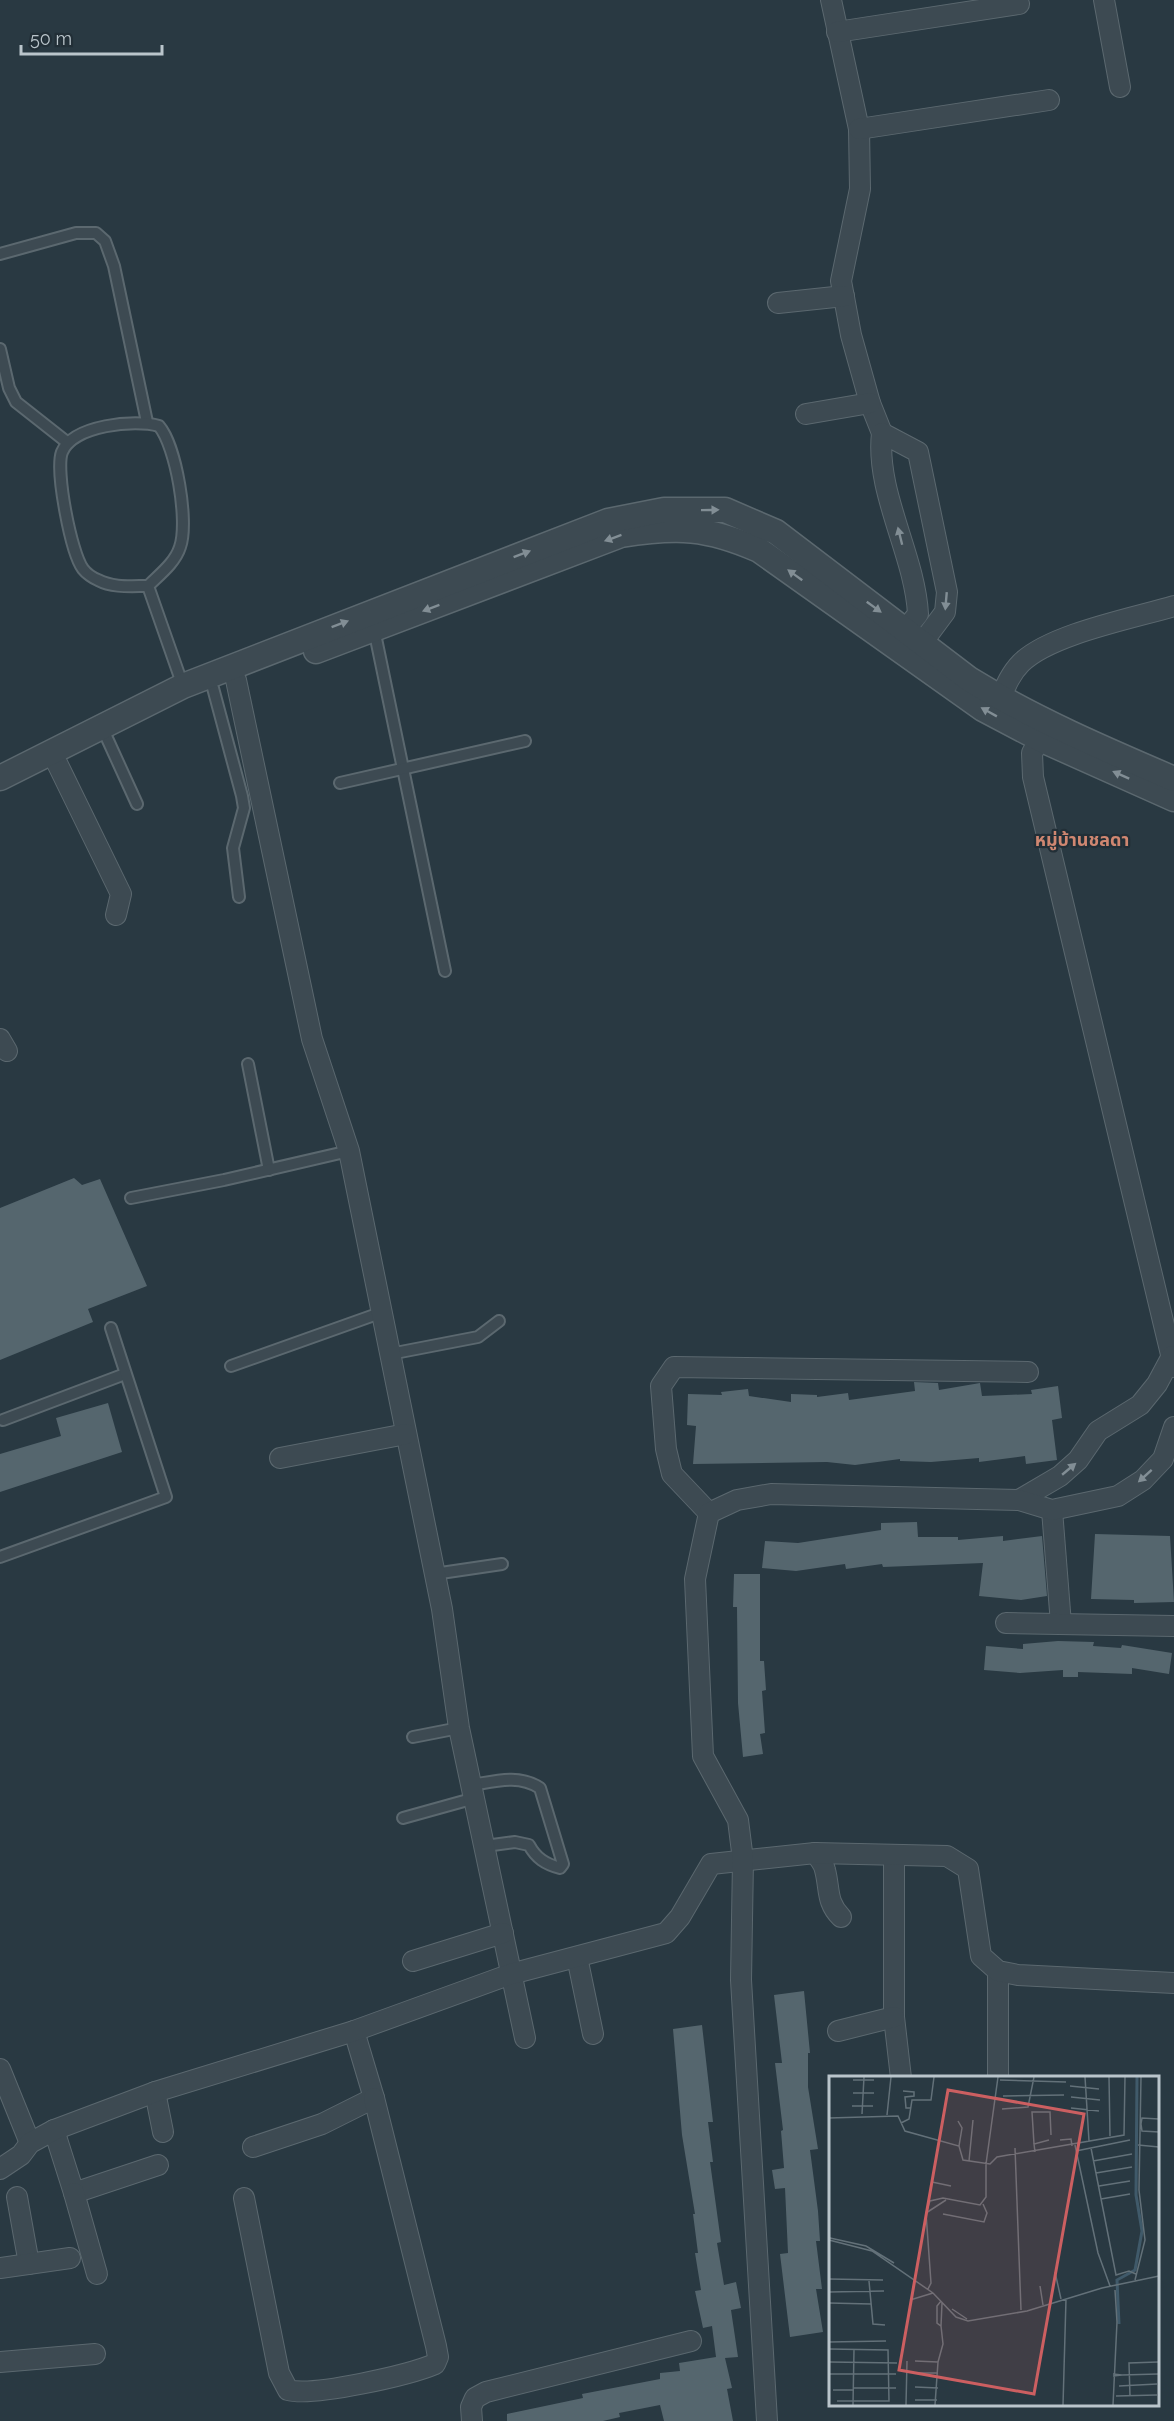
<svg xmlns="http://www.w3.org/2000/svg" width="1174" height="2421" font-family="Raleway,'Noto Sans Thai',sans-serif">
  <style>
    .building { fill: #55666e }
    .lines { fill: none; stroke-linecap: round; stroke-linejoin: round }
    .service-casing { stroke: #5b686f; stroke-width: 14 }
    .minor-casing { stroke: #5b686f; stroke-width: 22 }
    .tertiary-casing { stroke: #5b686f; stroke-width: 27 }
    .service { stroke: #3d4a52; stroke-width: 10 }
    .minor { stroke: #3d4a52; stroke-width: 20 }
    .tertiary { stroke: #3d4a52; stroke-width: 24 }
    .oneway { fill: #828e95 }
    .labels { text-anchor: middle; dominant-baseline: central; stroke-width: 4.5; stroke-linejoin: round; paint-order: stroke }
    .quarter-label { font-size: 18px; font-weight: bold; fill: #d08771; stroke: #222f37 }
    .inset-river { fill: none; stroke: #405a6a; stroke-width: 3 }
    .inset-road { fill: none; stroke: #637179; stroke-width: 1.5 }
    .view { fill: #cc5f61; fill-opacity: 0.15; stroke: #cc5f61; stroke-width: 3 }
    .inset-edge { fill: none; stroke: #bac5cb; stroke-width: 3 }
  </style>
  <rect width="100%" height="100%" fill="#293942"/>
  <g class="building">
    <polygon points="74,1178 82,1185 100,1179 147,1286 88,1309 93,1322 0,1360 0,1208"/>
    <polygon points="914,1382 938,1383 939,1390 980,1383 982,1396 1032,1394 1031,1390 1058,1386 1062,1418 1052,1420 1057,1460 1026,1464 1025,1456 979,1462 979,1458 931,1462 900,1461 900,1459 855,1465 827,1462 693,1464 696,1426 687,1425 688,1394 722,1395 721,1392 748,1389 749,1396 791,1402 791,1394 817,1395 817,1397 848,1393 849,1400 915,1391"/>
    <polygon points="108,1403 122,1452 0,1492 0,1454 61,1436 56,1418"/>
    <polygon points="917,1522 918,1537 958,1537 958,1540 1003,1536 1003,1541 1042,1536 1047,1596 1021,1600 979,1596 983,1563 883,1567 882,1564 846,1569 845,1564 796,1571 762,1568 765,1541 798,1543 881,1530 881,1523"/>
    <polygon points="1095,1534 1170,1536 1174,1602 1134,1603 1134,1600 1091,1599"/>
    <polygon points="734,1574 760,1574 760,1661 764,1661 766,1690 762,1691 765,1733 760,1734 763,1754 743,1757 738,1703 737,1607 733,1607"/>
    <polygon points="1058,1641 1094,1642 1093,1646 1121,1648 1122,1645 1172,1653 1169,1674 1132,1668 1132,1674 1078,1672 1078,1677 1063,1677 1063,1670 1020,1673 984,1670 986,1646 1023,1649 1023,1644"/>
    <polygon points="804,1991 810,2053 808,2053 808,2087 818,2149 810,2150 818,2211 820,2241 816,2241 822,2289 816,2289 823,2332 790,2337 780,2254 788,2253 785,2188 775,2189 772,2170 784,2168 781,2131 783,2130 775,2063 782,2063 774,1995"/>
    <polygon points="702,2025 713,2122 708,2122 713,2162 710,2162 721,2242 717,2243 724,2285 736,2282 741,2308 731,2310 738,2357 725,2358 732,2388 727,2389 733,2421 664,2421 660,2405 619,2413 620,2417 603,2421 507,2421 507,2414 583,2398 582,2394 660,2379 660,2373 680,2371 679,2363 716,2357 712,2326 703,2328 695,2291 701,2290 695,2253 698,2253 693,2214 695,2214 682,2135 673,2029"/>
  </g>
  <g class="lines">
    <g class="service-casing">
      <g id="service">
        <polyline points="0,254 76,233 96,233 105,241 114,266 147,422"/>
        <polyline points="0,349 9,388 16,402 68,443"/>
        <path d="M148 586C159 575 175 563 180 547 189 522 176 446 159 426 135 419 73 425 62 452 55 470 71 553 83 569 86 573 93 578 98 580 113 588 131 586 148 586L183 686"/>
        <polyline points="374,629 445,971"/>
        <polyline points="213,688 242,796 244,808 233,848 239,897"/>
        <polyline points="106,736 137,804"/>
        <polyline points="340,783 525,741"/>
        <polyline points="248,1064 269,1170"/>
        <polyline points="131,1198 224,1180 349,1151"/>
        <polyline points="390,1354 478,1337 499,1321"/>
        <polyline points="231,1366 380,1313"/>
        <polyline points="3,1420 125,1374"/>
        <polyline points="0,1557 166,1497 111,1328"/>
        <polyline points="434,1574 502,1564"/>
        <polyline points="413,1737 459,1728"/>
        <path d="M472 1785C496 1781 519 1774 540 1788L563 1864 560 1868C545 1864 536 1858 529 1845L515 1842 485 1846"/>
        <polyline points="403,1818 475,1798"/>
      </g>
    </g>
    <g class="minor-casing">
      <g id="minor">
        <polyline points="831,0 859,129 860,189 841,281 851,335 870,403 882,433"/>
        <polyline points="1104,0 1120,87"/>
        <polyline points="837,32 1019,4"/>
        <polyline points="859,129 1049,100"/>
        <polyline points="778,303 844,296"/>
        <polyline points="806,414 870,403"/>
        <path d="M905 630 918 614C915 555 875 492 882 433L918 452 947 592 945 612 922 643"/>
        <polyline points="236,680 312,1039 349,1151 442,1609 459,1728 525,2038"/>
        <path d="M1000 699C1006 685 1011 673 1021 663 1050 634 1134 618 1174 606"/>
        <polyline points="1040,739 1032,753 1033,777 1174,1367"/>
        <polyline points="56,761 121,894 116,915"/>
        <polyline points="0,1039 7,1051"/>
        <polyline points="280,1458 406,1434"/>
        <polyline points="1019,1500 1060,1476 1078,1460 1098,1431 1140,1405 1157,1384 1172,1356"/>
        <polyline points="1052,1510 1061,1624"/>
        <polyline points="709,1513 672,1474 666,1449 661,1386 674,1367 1028,1372"/>
        <polyline points="1006,1623 1173,1626"/>
        <path d="M815 1853C819 1858 824 1864 825 1870 830 1889 826 1902 841 1917"/>
        <polyline points="894,1855 894,2017 901,2078"/>
        <polyline points="577,1957 593,2034"/>
        <polyline points="413,1961 503,1933"/>
        <polyline points="838,2031 894,2017"/>
        <polyline points="0,2069 30,2143"/>
        <polyline points="998,2078 998,1971"/>
        <polyline points="155,2092 163,2132"/>
        <polyline points="54,2130 74,2193 158,2165"/>
        <polyline points="253,2147 322,2124 374,2098 354,2031"/>
        <polyline points="0,2169 21,2155 30,2143 54,2130 155,2092 354,2031 511,1974 666,1933 680,1917 711,1864 815,1853 947,1856 968,1869 981,1956 998,1971 1018,1975 1174,1983"/>
        <polyline points="74,2193 97,2274"/>
        <polyline points="17,2197 29,2264"/>
        <path d="M244 2198 279 2373 288 2390C313 2397 409 2375 435 2364L438 2357 436 2346 374 2098"/>
        <polyline points="0,2268 70,2258"/>
        <polyline points="0,2362 95,2354"/>
        <polyline points="472,2421 471,2407 475,2398 486,2392 691,2341"/>
        <polyline points="767,2421 741,1980 743,1860 738,1820 703,1756 695,1579 709,1513 737,1500 771,1494 1019,1500 1052,1510 1118,1496 1143,1480 1163,1459 1174,1427"/>
      </g>
    </g>
    <g class="tertiary-casing">
      <g id="tertiary">
        <path d="M316 651 621 535C677 526 707 527 759 550L983 709 1040 739 1174 799"/>
        <path d="M0 778 183 686 608 521 664 510H725L776 532 969 679C1034 719 1104 749 1174 779"/>
      </g>
    </g>
    <use href="#service" class="service"/>
    <use href="#minor" class="minor"/>
    <use href="#tertiary" class="tertiary"/>
  </g>
  <defs><path id="oneway-solid" d="M-6-.8H1V-3.2L6.5 0L1 3.2V.8H-6Z" transform="scale(1.5)"/></defs>
  <g class="oneway">
    <use href="#oneway-solid" transform="translate(710 510) rotate(-1)"/>
    <use href="#oneway-solid" transform="translate(900 536) rotate(-104)"/>
    <use href="#oneway-solid" transform="translate(613 538) rotate(160)"/>
    <use href="#oneway-solid" transform="translate(522 554) rotate(-21)"/>
    <use href="#oneway-solid" transform="translate(795 575) rotate(-144)"/>
    <use href="#oneway-solid" transform="translate(946 601) rotate(95)"/>
    <use href="#oneway-solid" transform="translate(874 607) rotate(36)"/>
    <use href="#oneway-solid" transform="translate(431 608) rotate(159)"/>
    <use href="#oneway-solid" transform="translate(340 624) rotate(-21)"/>
    <use href="#oneway-solid" transform="translate(989 712) rotate(-151)"/>
    <use href="#oneway-solid" transform="translate(1121 775) rotate(-156)"/>
    <use href="#oneway-solid" transform="translate(1069 1469) rotate(-40)"/>
    <use href="#oneway-solid" transform="translate(1145 1476) rotate(138)"/>
  </g>
  <g class="labels">
    <g class="quarter-label">
      <text x="1082" y="839">หมู่บ้านชลดา</text>
    </g>
  </g>
  <g transform="translate(829 2076)">
    <rect width="330" height="330" fill="#293942"/>
    <path class="inset-river" d="M290 248 288 204 306 194 313 155 307 119 308 1"/>
    <path class="inset-road" d="M256 1 260 65M280 1 281 60M24 4H45M171 4 237 6M241 10 270 13M74 15 85 16V20L76 21 77 32H82M24 17H45M174 20 235 19M242 21 271 24M23 30H44M242 32 270 35M173 33 199 31 205 1M33 38 35 1M58 39 62 1M0 42 69 40 76 55 130 70 134 84 161 88 168 81 295 59 296 1M330 43 313 42 312 48 313 55 330 56M129 45 133 52 130 70M72 47 80 43 83 24H102L105 1M231 64 242 63 243 70M205 68 203 36H221L222 59M246 69 269 177 281 210M309 69 330 71M186 72 192 234M262 72 287 199 300 195 307 198M247 75 301 64M206 76 205 68 220 64M140 85 144 44M264 85 303 78M267 97 303 91M103 106 122 110M270 110 301 105M272 123 301 118M97 137 117 124M114 138 155 146 158 137 154 128M1 162 37 170 65 187M0 164 43 175 104 217 127 241 139 245 198 235 273 212 330 200M226 196 232 223M0 203 54 204M306 204 316 164 310 114 312 1M40 205 44 248 56 249M211 210 214 229M99 213 102 207 97 137 101 125 114 122 151 129 157 121V88L169 1M0 216 55 215M81 224 104 217M112 225 108 230V247L112 250 113 227M0 227 42 228M123 233 138 243M0 266 57 265M0 273 59 274 60 325H8M86 285 109 286M1 286 68 287M88 297H109M0 298H67M293 299 329 298M284 300 293 299 284 298M290 310 328 308M86 311 109 312M24 312H67M4 314H24M287 320 328 319M301 320 300 287 329 286M86 324H108M24 329 25 273M77 329 78 285M106 329 109 286 114 268 112 250M234 329 237 223M284 329 288 246 286 214"/>
    <path class="view" d="M119 14 255 38 205 318 70 294Z"/>
    <rect width="330" height="330" class="inset-edge"/>
  </g>
  <path d="M21 45v9h141v-9" fill="none" stroke="#bac5cb" stroke-width="3"/>
  <text x="30" y="45" font-size="18" fill="#bac5cb" stroke="#222f37" stroke-width="4.5" paint-order="stroke">50 m</text>
</svg>
